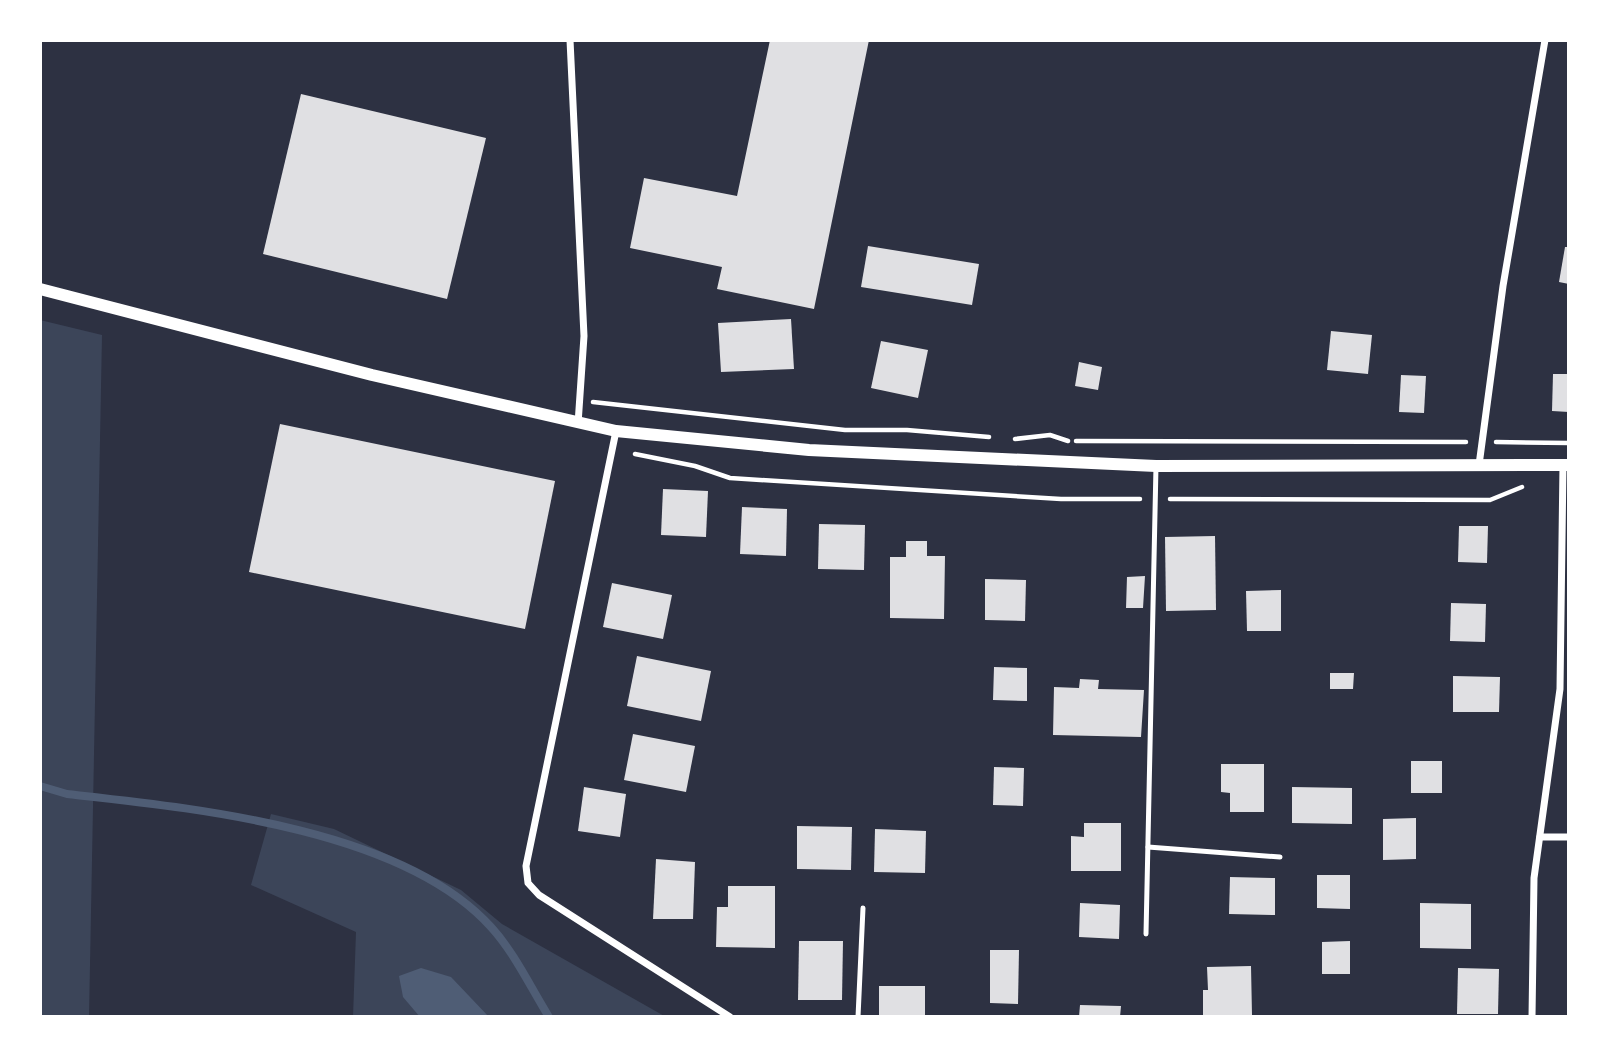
<svg xmlns="http://www.w3.org/2000/svg" width="1609" height="1057" font-family="'IBM Plex Serif',serif">
  <style>
    .green { fill: #3c4559 }
    .water { fill: #4f5d75 }
    .lines { fill: none; stroke-linecap: round; stroke-linejoin: round }
    .stream { stroke: #4f5d75; stroke-width: 8 }
    .building { fill: #e0e0e3 }
    .path { stroke: #fff; stroke-width: 4.5 }
    .service { stroke: #fff; stroke-width: 5 }
    .minor { stroke: #fff; stroke-width: 7 }
    .tertiary { stroke: #fff; stroke-width: 12 }
  </style>
  <rect width="100%" height="100%" fill="#2d3142"/>
  <g class="green">
    <polygon points="40,320 102,335 89,1017 40,1017"/>
    <polygon points="271,814 334,829 461,890 502,924 666,1017 353,1017 356,932 251,885"/>
  </g>
  <polygon class="water" points="421,968 451,977 489,1017 420,1017 403,997 399,976"/>
  <g class="lines">
    <path class="stream" d="M40 786 67 794C193 808 402 828 491 927 514 952 531 988 549 1017"/>
  </g>
  <g class="building">
    <polygon points="770,40 869,40 814,309 717,289 722,267 630,248 644,178 737,196"/>
    <polygon points="301,94 486,138 447,299 263,254"/>
    <polygon points="868,246 979,264 972,305 861,287"/>
    <polygon points="1565,247 1569,247 1569,284 1559,282"/>
    <polygon points="791,319 794,369 721,372 718,323"/>
    <polygon points="1331,331 1372,335 1368,374 1327,370"/>
    <polygon points="881,341 928,350 918,398 871,388"/>
    <polygon points="1079,362 1102,367 1098,390 1075,386"/>
    <polygon points="1553,374 1569,374 1569,412 1552,411"/>
    <polygon points="1401,375 1426,376 1424,413 1399,412"/>
    <polygon points="280,424 555,481 525,629 249,572"/>
    <polygon points="663,489 708,491 706,537 661,535"/>
    <polygon points="742,507 787,509 786,556 740,554"/>
    <polygon points="819,524 865,525 864,570 818,569"/>
    <polygon points="1459,526 1488,526 1487,563 1458,562"/>
    <polygon points="1215,536 1216,610 1166,611 1165,537"/>
    <polygon points="906,541 927,541 927,556 945,556 944,619 890,618 890,557 906,557"/>
    <polygon points="1145,576 1143,608 1126,608 1127,577"/>
    <polygon points="985,579 1026,580 1025,621 985,620"/>
    <polygon points="612,583 672,595 663,639 603,627"/>
    <polygon points="1281,590 1281,631 1247,631 1246,591"/>
    <polygon points="1451,603 1486,604 1485,642 1450,641"/>
    <polygon points="637,656 711,671 701,721 627,706"/>
    <polygon points="994,667 1027,668 1027,701 993,700"/>
    <polygon points="1330,673 1354,673 1353,689 1330,689"/>
    <polygon points="1453,676 1500,677 1499,712 1453,712"/>
    <polygon points="1080,679 1099,680 1098,689 1144,690 1141,737 1053,735 1054,687 1079,688"/>
    <polygon points="633,734 695,746 686,792 624,780"/>
    <rect x="1411" y="761" width="31" height="32"/>
    <polygon points="1221,764 1264,764 1264,812 1230,812 1230,793 1221,792"/>
    <polygon points="994,767 1024,768 1023,806 993,805"/>
    <polygon points="584,787 626,794 620,837 578,831"/>
    <polygon points="1292,787 1352,788 1352,824 1292,823"/>
    <polygon points="1416,818 1416,859 1383,860 1383,819"/>
    <polygon points="1084,823 1121,823 1121,871 1071,871 1071,836 1084,837"/>
    <polygon points="797,826 852,827 851,870 797,869"/>
    <polygon points="875,829 926,831 925,873 874,872"/>
    <polygon points="656,859 695,862 693,919 653,919"/>
    <polygon points="1317,875 1350,875 1350,909 1317,908"/>
    <polygon points="1230,877 1275,878 1275,915 1229,914"/>
    <polygon points="728,886 775,886 775,948 716,947 717,907 728,907"/>
    <polygon points="1080,903 1120,905 1119,939 1079,937"/>
    <polygon points="1420,903 1471,904 1471,949 1420,948"/>
    <polygon points="799,941 843,941 842,1000 798,1000"/>
    <polygon points="1350,941 1350,974 1322,974 1322,942"/>
    <polygon points="990,950 1019,950 1018,1004 990,1003"/>
    <polygon points="1251,966 1252,1015 1203,1016 1203,990 1208,990 1207,967"/>
    <polygon points="1458,968 1499,969 1498,1014 1457,1014"/>
    <rect x="879" y="986" width="46" height="31"/>
    <polygon points="1080,1005 1121,1006 1120,1017 1079,1017"/>
  </g>
  <g class="lines">
    <g class="path">
      <polyline points="593,402 845,430 907,430 989,437"/>
      <polyline points="1015,439 1050,435 1068,441"/>
      <polyline points="1076,441 1466,442"/>
      <polyline points="1496,442 1569,443"/>
      <polyline points="635,454 695,466 730,478 1061,499 1140,499"/>
      <polyline points="1170,499 1490,500 1522,487"/>
    </g>
    <g class="service">
      <polyline points="1148,847 1280,857"/>
      <polyline points="1146,934 1156,466"/>
      <polyline points="858,1017 863,908"/>
    </g>
    <g class="minor">
      <polyline points="570,40 584,336 578,424"/>
      <polyline points="616,431 526,866 528,883 539,895 730,1017"/>
      <polyline points="1479,465 1503,286 1545,40"/>
      <polyline points="1540,837 1569,837"/>
      <polyline points="1532,1017 1534,878 1560,689 1563,465"/>
    </g>
    <polyline class="tertiary" points="40,289 372,375 616,431 809,450 1156,466 1569,465"/>
  </g>
  <rect width="1609" height="1057" fill="none" stroke="#ffffff" stroke-width="84"/>
</svg>
